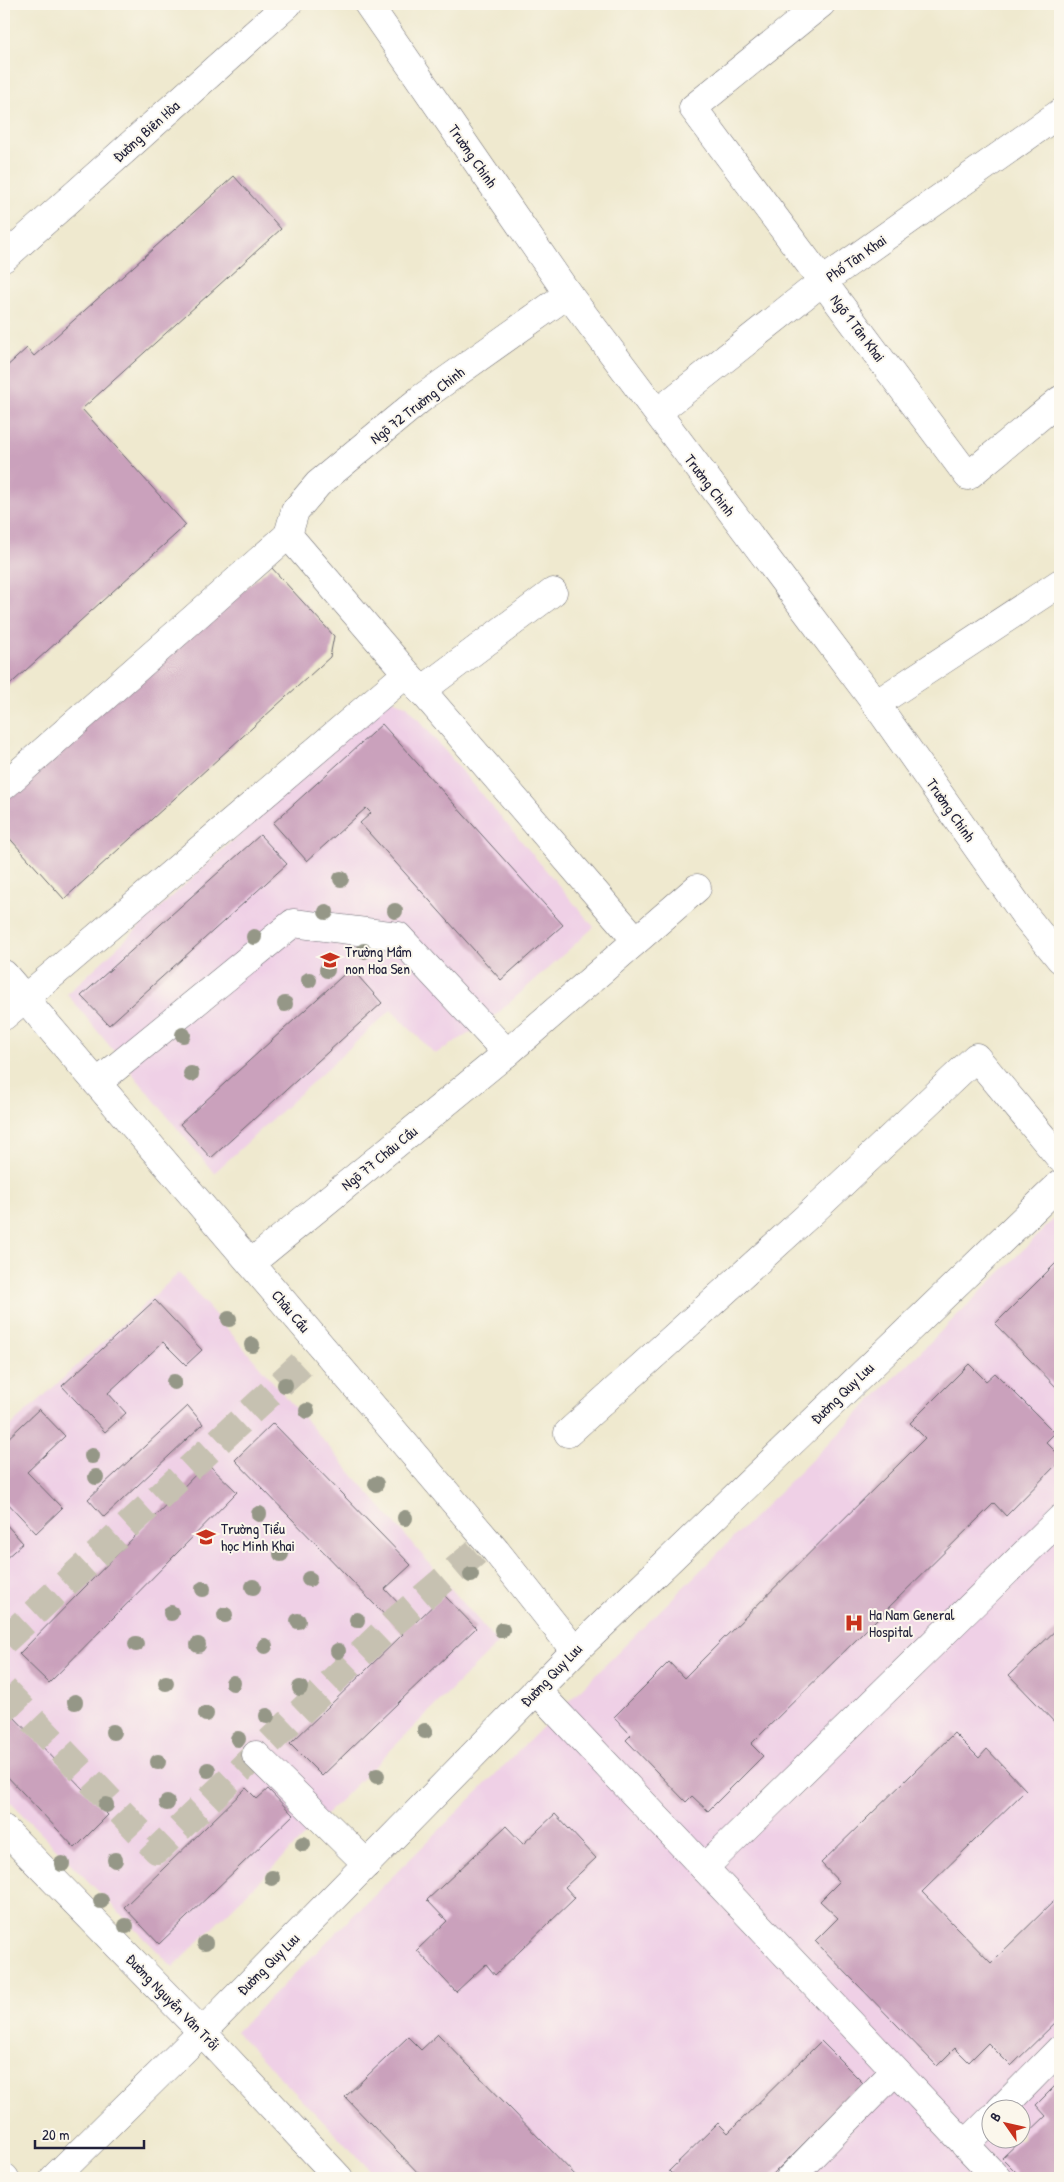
<svg xmlns="http://www.w3.org/2000/svg" width="1064" height="2182" font-family="'Patrick Hand',sans-serif">
  <style>
    .built { fill: #efd0e6; fill-rule: evenodd }
    .building { fill: #caa1bc }
    .lines { fill: none; stroke-linecap: round; stroke-linejoin: round }
    .minor-tunnel { stroke: #c6c1b1; stroke-width: 28; stroke-dasharray: 28 14; stroke-linecap: butt }
    .minor-casing { stroke: #6a686f; stroke-width: 29 }
    .major-casing { stroke: #6a686f; stroke-width: 29 }
    .minor { stroke: #fff; stroke-width: 28 }
    .major { stroke: #fff; stroke-width: 28 }
    .tree { fill: #959787 }
    .labels { text-anchor: middle; dominant-baseline: central; stroke-width: 4; stroke-linejoin: round; paint-order: stroke }
    .street-label { font-size: 15px; fill: #22223b; stroke: #fbf7ec }
    .poi-label { font-size: 15px; fill: #22223b; stroke: #fbf7ec; text-anchor: start }
  </style>
  <rect width="100%" height="100%" fill="#fbf7ec"/>
  <filter id="ink" filterUnits="userSpaceOnUse"><feTurbulence type="fractalNoise" baseFrequency=".02" numOctaves="2"/><feDisplacementMap in="SourceGraphic" scale="10" xChannelSelector="R" yChannelSelector="G"/><feConvolveMatrix kernelMatrix="1 2 1 2 8 2 1 2 1" color-interpolation-filters="sRGB"/></filter>
  <filter id="wash" filterUnits="userSpaceOnUse"><feTurbulence type="fractalNoise" baseFrequency=".0096" numOctaves="4" result="noise"/><feDisplacementMap in="SourceGraphic" scale="20" xChannelSelector="R" yChannelSelector="G"/><feGaussianBlur stdDeviation="1.12" result="paint"/><feColorMatrix in="noise" values="0 0 0 0 0 0 0 0 0 0 0 0 0 0 0 0 0 1.4 0 .05"/><feComposite in="paint" operator="in"/></filter>
  <g filter="url(#wash)">
    <rect width="100%" height="100%" fill="#efe9cf"/>
    <g class="built">
      <polygon points="390,699 407,706 594,927 488,1022 435,1054 391,1010 214,1173 67,994 372,711"/>
      <path d="M1060 1213V2178H378L236 2032ZM992 2110H1022V2140H992Z"/>
      <polygon points="179,1273 498,1643 173,1967 4,1796 4,1432"/>
    </g>
    <g id="blocks">
      <g class="building">
        <polygon points="234,176 281,229 82,409 186,525 4,690 4,369 27,348 34,356"/>
        <polygon points="271,567 334,636 330,657 64,899 4,832 4,788"/>
        <polygon points="382,724 563,925 501,980 360,823 371,813 366,808 307,861 273,823"/>
        <polygon points="260,835 287,864 109,1025 81,996"/>
        <polygon points="351,968 382,1003 211,1158 180,1124"/>
        <polygon points="1060,1259 1060,1391 995,1324"/>
        <polygon points="155,1300 202,1350 186,1365 163,1342 108,1393 126,1413 105,1432 62,1386"/>
        <polygon points="969,1364 986,1381 995,1373 1055,1433 1046,1442 1060,1456 1060,1461 1006,1516 994,1503 751,1744 763,1756 708,1811 692,1796 686,1802 626,1740 631,1735 614,1717 669,1662 684,1678 925,1438 910,1423"/>
        <polygon points="188,1406 203,1424 104,1517 88,1499"/>
        <polygon points="39,1409 65,1436 27,1472 62,1508 36,1533 4,1499 4,1442"/>
        <polygon points="273,1423 411,1565 385,1589 416,1622 444,1595 476,1628 322,1776 290,1744 403,1634 235,1460"/>
        <polygon points="207,1463 237,1492 49,1683 19,1654"/>
        <polygon points="4,1522 23,1543 4,1560"/>
        <polygon points="1060,1626 1060,1728 1009,1675"/>
        <polygon points="11,1714 108,1815 75,1848 4,1773 4,1721"/>
        <polygon points="954,1733 979,1758 987,1749 1026,1790 922,1892 991,1963 1060,1895 1060,2018 1011,2066 988,2043 969,2062 955,2048 937,2066 815,1941 838,1918 820,1901 839,1882 821,1863"/>
        <polygon points="246,1788 257,1799 268,1789 293,1815 159,1944 124,1907"/>
        <polygon points="555,1814 596,1858 565,1887 575,1898 495,1975 486,1964 456,1992 417,1950 447,1921 427,1900 506,1826 523,1844"/>
        <polygon points="438,2034 578,2178 423,2178 345,2097 408,2037 421,2050"/>
        <polygon points="821,2041 864,2084 769,2178 676,2178 669,2171 718,2123 728,2133"/>
        <polygon points="1060,2081 1060,2178 1022,2178 1002,2158 1046,2116 1036,2105"/>
        <polygon points="915,2172 921,2178 908,2178"/>
      </g>
    </g>
  </g>
  <g filter="url(#ink)">
    <use href="#blocks" fill-opacity="0" stroke="#6a686f" stroke-width="1"/>
    <g class="lines">
      <g class="minor-tunnel">
        <polyline points="4,1641 321,1346"/>
        <polyline points="4,1690 157,1850 393,1623 488,1542"/>
      </g>
      <g class="minor-casing">
        <g id="minor">
          <polyline points="368,4 568,294 876,704 1026,917 1060,959"/>
          <polyline points="821,4 693,108 968,476 1060,400"/>
          <polyline points="658,412 823,281 1060,113"/>
          <polyline points="288,535 636,940"/>
          <polyline points="288,535 295,511 318,484 423,397 568,294"/>
          <polyline points="421,691 553,592"/>
          <polyline points="876,704 1060,583"/>
          <polyline points="4,786 288,535"/>
          <polyline points="4,974 496,1551 575,1651"/>
          <polyline points="4,1016 406,674"/>
          <polyline points="97,1083 293,923 398,936 507,1053"/>
          <polyline points="251,1263 507,1053 697,888"/>
          <polyline points="568,1433 811,1213 976,1057 1060,1158"/>
          <polyline points="536,1690 997,2178"/>
          <polyline points="256,1755 367,1864"/>
          <polyline points="4,1829 202,2032 339,2178"/>
          <polyline points="704,1868 1060,1519"/>
          <polyline points="1000,2110 1060,2049"/>
          <polyline points="965,2145 992,2118"/>
          <polyline points="4,2177 5,2178"/>
          <polyline points="54,2178 202,2032 575,1651 1060,1184"/>
          <polyline points="790,2178 895,2071"/>
        </g>
      </g>
      <g class="major-casing">
        <polyline id="major" points="4,258 288,4"/>
      </g>
      <use href="#minor" class="minor"/>
      <use href="#major" class="major"/>
    </g>
    <g class="tree">
      <circle cx="341" cy="879" r="8"/>
      <circle cx="395" cy="911" r="8"/>
      <circle cx="326" cy="912" r="8"/>
      <circle cx="254" cy="937" r="8"/>
      <circle cx="364" cy="951" r="8"/>
      <circle cx="327" cy="970" r="8"/>
      <circle cx="309" cy="980" r="8"/>
      <circle cx="285" cy="1004" r="8"/>
      <circle cx="183" cy="1035" r="8"/>
      <circle cx="191" cy="1074" r="8"/>
      <circle cx="229" cy="1319" r="8"/>
      <circle cx="252" cy="1345" r="8"/>
      <circle cx="174" cy="1382" r="8"/>
      <circle cx="285" cy="1385" r="8"/>
      <circle cx="307" cy="1411" r="8"/>
      <circle cx="92" cy="1456" r="8"/>
      <circle cx="96" cy="1477" r="8"/>
      <circle cx="376" cy="1484" r="8"/>
      <circle cx="259" cy="1514" r="8"/>
      <circle cx="405" cy="1518" r="8"/>
      <circle cx="281" cy="1554" r="8"/>
      <circle cx="471" cy="1575" r="8"/>
      <circle cx="309" cy="1579" r="8"/>
      <circle cx="253" cy="1587" r="8"/>
      <circle cx="203" cy="1589" r="8"/>
      <circle cx="171" cy="1613" r="8"/>
      <circle cx="225" cy="1615" r="8"/>
      <circle cx="357" cy="1620" r="8"/>
      <circle cx="298" cy="1621" r="8"/>
      <circle cx="502" cy="1630" r="8"/>
      <circle cx="136" cy="1644" r="8"/>
      <circle cx="198" cy="1645" r="8"/>
      <circle cx="265" cy="1646" r="8"/>
      <circle cx="338" cy="1651" r="8"/>
      <circle cx="166" cy="1683" r="8"/>
      <circle cx="233" cy="1683" r="8"/>
      <circle cx="300" cy="1688" r="8"/>
      <circle cx="75" cy="1702" r="8"/>
      <circle cx="206" cy="1714" r="8"/>
      <circle cx="267" cy="1716" r="8"/>
      <circle cx="425" cy="1731" r="8"/>
      <circle cx="113" cy="1732" r="8"/>
      <circle cx="238" cy="1739" r="8"/>
      <circle cx="158" cy="1762" r="8"/>
      <circle cx="208" cy="1770" r="8"/>
      <circle cx="377" cy="1776" r="8"/>
      <circle cx="167" cy="1803" r="8"/>
      <circle cx="106" cy="1805" r="8"/>
      <circle cx="303" cy="1844" r="8"/>
      <circle cx="115" cy="1860" r="8"/>
      <circle cx="62" cy="1864" r="8"/>
      <circle cx="272" cy="1878" r="8"/>
      <circle cx="101" cy="1901" r="8"/>
      <circle cx="126" cy="1926" r="8"/>
      <circle cx="205" cy="1943" r="8"/>
    </g>
  </g>
  <defs>
    <g id="school-bare" transform="scale(1.5)"><path d="M0-5L7-2L0 1L-7-2ZM-4 1L0 2.5L4 1V4Q0 6-4 4Z" fill="#c8321e" stroke="#fbf7ec" stroke-width="2.5" paint-order="stroke"/></g>
    <g id="hospital-bare" transform="scale(1.5)"><path d="M-5-5h3v3.5h4V-5h3V5h-3V1.5h-4V5h-3Z" fill="#c8321e" stroke="#fbf7ec" stroke-width="2.5" paint-order="stroke"/></g>
  </defs>
  <g fill-rule="evenodd">
    <use href="#school-bare" x="330" y="960"/>
    <use href="#school-bare" x="206" y="1537"/>
    <use href="#hospital-bare" x="854" y="1623"/>
  </g>
  <g class="labels">
    <g class="street-label">
      <text transform="translate(146 131) rotate(-42)">Đường Biên Hòa</text>
      <text transform="translate(473 156) rotate(55)">Trường Chinh</text>
      <text transform="translate(856 258) rotate(-35)">Phố Tân Khai</text>
      <text transform="translate(858 328) rotate(53)">Ngõ 1 Tân Khai</text>
      <text transform="translate(417 405) rotate(-38)">Ngõ 72 Trường Chinh</text>
      <text transform="translate(710 485) rotate(53)">Trường Chinh</text>
      <text transform="translate(951 810) rotate(55)">Trường Chinh</text>
      <text transform="translate(379 1158) rotate(-39)">Ngõ 77 Châu Cầu</text>
      <text transform="translate(291 1311) rotate(50)">Châu Cầu</text>
      <text transform="translate(842 1393) rotate(-44)">Đường Quy Lưu</text>
      <text transform="translate(551 1675) rotate(-46)">Đường Quy Lưu</text>
      <text transform="translate(268 1964) rotate(-45)">Đường Quy Lưu</text>
      <text transform="translate(173 2002) rotate(46)">Đường Nguyễn Văn Trỗi</text>
    </g>
    <g class="poi-label">
      <text x="345" y="951">Trường Mầm<tspan x="345" dy="17">non Hoa Sen</tspan></text>
      <text x="221" y="1528">Trường Tiểu<tspan x="221" dy="17">học Minh Khai</tspan></text>
      <text x="869" y="1614">Ha Nam General<tspan x="869" dy="17">Hospital</tspan></text>
    </g>
  </g>
  <rect width="1064" height="2182" fill="none" stroke="#fbf7ec" stroke-width="20"/>
  <g transform="translate(1006 2124) rotate(304)"><circle r="24" fill="#fbf7ec" stroke="#a4a2a5"/>
  <path d="M0-4L9 19L0 12L-9 19Z" fill="#c8321e"/>
  <text y="-8" font-size="14" font-weight="bold" text-anchor="middle" fill="#22223b">B</text>
  </g>
  <path d="M35 2140v8h109v-8" fill="none" stroke="#22223b" stroke-width="2.5"/>
  <text x="42" y="2140" font-size="15" fill="#22223b" stroke="#fbf7ec" stroke-width="4" paint-order="stroke">20 m</text>
</svg>
